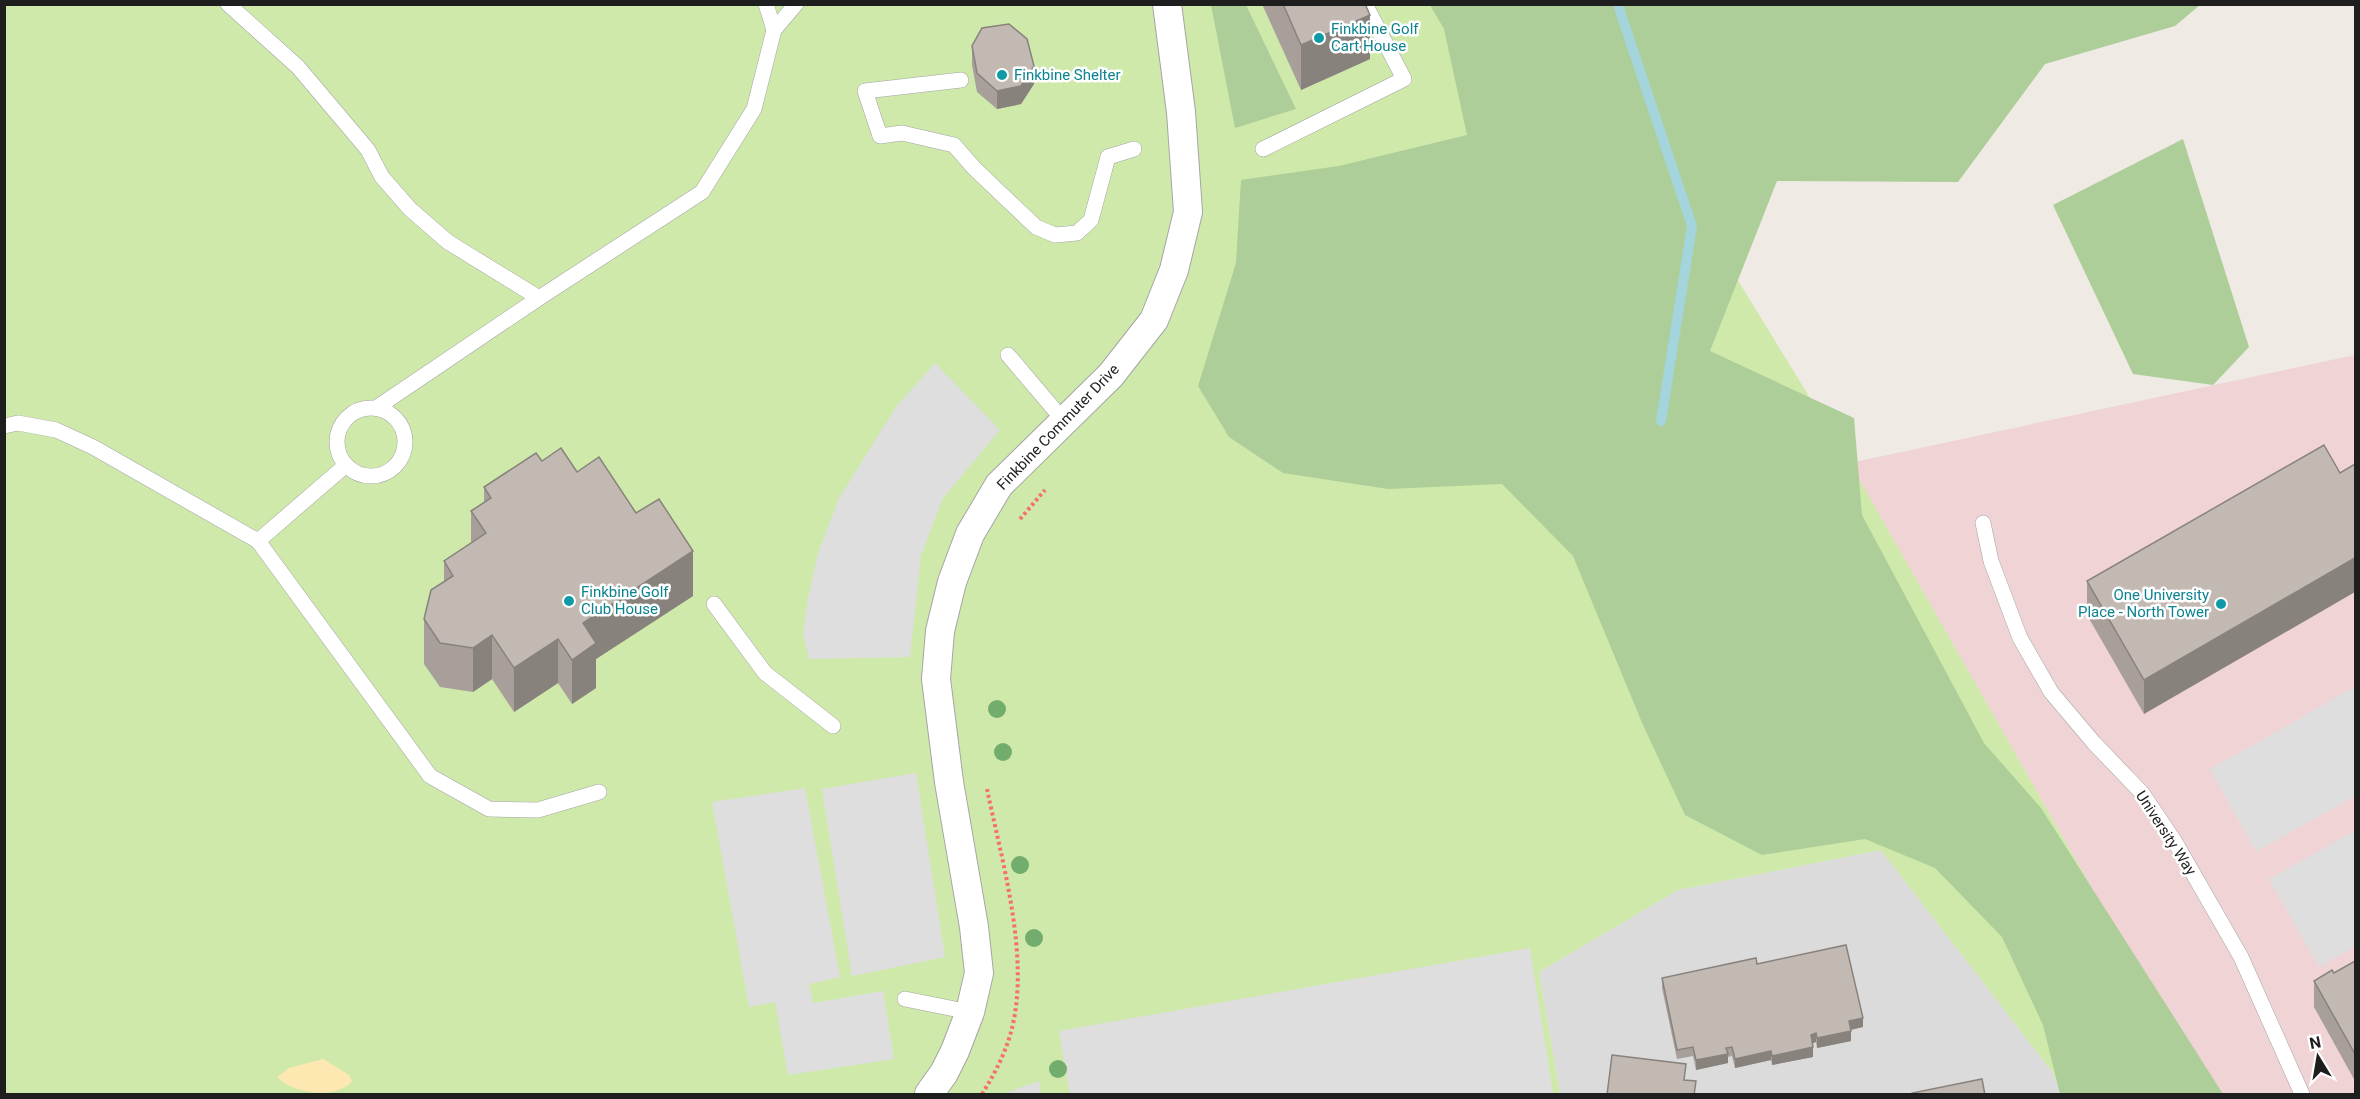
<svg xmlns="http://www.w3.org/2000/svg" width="2360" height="1099" font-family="Roboto,sans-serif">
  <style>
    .residential { fill: #dcdbdb }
    .commercial { fill: #f0d3d4 }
    .grass { fill: #cee9aa }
    .forest { fill: #adce99 }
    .sand { fill: #fee8b2 }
    .parking { fill: #dedede }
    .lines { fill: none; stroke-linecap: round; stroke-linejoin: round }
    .stream { stroke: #a4d4dc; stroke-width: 10 }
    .lane-casing { stroke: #a5a5a5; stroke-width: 16 }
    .street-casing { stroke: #a5a5a5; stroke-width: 30 }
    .path { stroke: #f86e6b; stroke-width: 4; stroke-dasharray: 3 3; stroke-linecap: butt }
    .lane { stroke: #fff; stroke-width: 15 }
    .street { stroke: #fff; stroke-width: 28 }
    .tree { fill: #73ad6d }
    .wall { fill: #a89f9a }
    .shaded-wall { fill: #88827d }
    .building { fill: #c3b9b3; stroke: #88827d; stroke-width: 1.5 }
    .culture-dot { fill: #0f9aa8; stroke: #fff; stroke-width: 2 }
    .labels { text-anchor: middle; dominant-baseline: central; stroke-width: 5; stroke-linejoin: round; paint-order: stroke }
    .culture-label { font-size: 15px; fill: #0d838f; stroke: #fff; text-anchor: start }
    .street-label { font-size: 15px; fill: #1e1e1e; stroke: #fff }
  </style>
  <rect width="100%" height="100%" fill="#efeae4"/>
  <polygon class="residential" points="1881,850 2053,1073 2062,1094 1560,1094 1539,972 1678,890"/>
  <polygon class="commercial" points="2355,355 2355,1094 2209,1094 1850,463"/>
  <polygon class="grass" points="5,4 1569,5 1850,463 2209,1094 2062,1094 2053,1073 1881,850 1678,890 1539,972 1560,1094 5,1094"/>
  <g class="forest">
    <polygon points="1211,5 1246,5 1296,109 1235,128"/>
    <polygon points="1430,5 2200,5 2175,26 2045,64 1958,182 1777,181 1710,351 1854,418 1862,515 1984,743 2041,808 2223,1094 2060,1094 2043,1025 2002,937 1935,868 1865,839 1762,855 1685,815 1643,725 1573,556 1502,484 1388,489 1283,473 1229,437 1198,386 1236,263 1241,180 1339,166 1467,135 1444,29"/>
    <polygon points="2183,139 2249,347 2213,385 2133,374 2053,205"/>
  </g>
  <path class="sand" d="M323 1059 349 1075 352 1081C339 1099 293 1095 277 1077L289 1068Z"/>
  <g class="parking">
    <polygon points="935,363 1000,430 943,498 921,555 910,657 809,659 803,634 808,598 818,553 839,498 896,407"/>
    <polygon points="2355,687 2355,796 2256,852 2210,769"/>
    <polygon points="916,773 945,957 852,976 822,789"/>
    <polygon points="805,788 840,977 809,984 813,1003 883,991 894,1059 788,1075 775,1002 749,1007 712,802"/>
    <polygon points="2355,831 2355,946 2319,967 2269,879"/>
    <polygon points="1530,948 1553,1094 1070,1094 1059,1031"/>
    <polygon points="1039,1081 1041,1094 1003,1094"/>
  </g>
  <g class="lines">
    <polyline class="stream" points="1619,4 1620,11 1692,226 1661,421"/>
    <g class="lane-casing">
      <g id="lane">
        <polyline points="228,4 298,67 368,150 382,177 410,209 448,242 539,298 702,192 754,109 774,30 766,4"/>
        <polyline points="774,30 796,4"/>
        <polyline points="961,80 865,91 880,136 902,133 954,145 974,168 1036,227 1055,235 1077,233 1091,220 1108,157 1134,149"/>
        <polyline points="1263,149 1404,79 1365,4"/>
        <polyline points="1008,355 1064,421"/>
        <polyline points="376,408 539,298"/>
        <circle cx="371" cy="442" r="34"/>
        <polyline points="4,426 18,423 56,430 93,447 258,541 430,776 489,809 538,810 599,792"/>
        <polyline points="1983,523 1991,561 2020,638 2051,692 2094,743 2142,793 2175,842 2241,957 2302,1094"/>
        <polyline points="258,541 346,465"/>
        <polyline points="714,604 765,673 833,726"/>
        <polyline points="905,999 970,1012"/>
      </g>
    </g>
    <g class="street-casing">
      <polyline id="street" points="929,1094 944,1073 955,1051 970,1012 979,973 974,927 949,782 936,679 940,631 952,582 970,534 999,485 1111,375 1154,320 1174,270 1188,212 1181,112 1167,4"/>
    </g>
    <g class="path">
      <polyline points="1020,519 1045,490"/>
      <path d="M982 1094C994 1075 1005 1054 1011 1032 1031 959 1002 862 987 789"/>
    </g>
    <use href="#lane" class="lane"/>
    <use href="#street" class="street"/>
  </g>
  <g class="tree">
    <circle cx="997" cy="709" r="9"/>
    <circle cx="1003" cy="752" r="9"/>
    <circle cx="1020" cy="865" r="9"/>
    <circle cx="1034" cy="938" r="9"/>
    <circle cx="1058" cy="1069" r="9"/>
  </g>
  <g class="wall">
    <polygon points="1262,4 1365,4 1370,59 1301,90"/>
    <polygon points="972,46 1034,84 1021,104 997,109 977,92 972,65"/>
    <polygon points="542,461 577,472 636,513 693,596 596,659 596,688 572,704 558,683 514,712 492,679 473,692 440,687 424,664 424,619 444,582 444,561 471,543 471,511 484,503 484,487"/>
    <polygon points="2340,473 2144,714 2087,615 2087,581"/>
    <polygon points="2355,961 2355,1081 2314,1007 2314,981 2334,973"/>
    <polygon points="1757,964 1863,1027 1851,1030 1851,1041 1817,1048 1816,1042 1812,1043 1813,1057 1772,1065 1771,1060 1735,1068 1732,1056 1728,1057 1728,1063 1696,1070 1693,1056 1677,1059 1662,988 1662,978"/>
  </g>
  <g class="shaded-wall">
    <polygon points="1370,15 1370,59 1301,90 1301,45"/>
    <polygon points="1034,66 1034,84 1021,104 997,109 997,91"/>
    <polygon points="693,551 693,596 596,659 596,688 572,704 572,660 583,623"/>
    <polygon points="2355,558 2355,592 2144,714 2144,680"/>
    <polygon points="492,635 492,679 473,692 473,648"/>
    <polygon points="558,639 558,683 514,712 514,668"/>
    <polygon points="1863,1018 1863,1027 1849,1030 1849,1021"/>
    <polygon points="1851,1031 1851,1041 1817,1048 1817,1038"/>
    <polygon points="1816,1033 1816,1042 1811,1044 1811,1035"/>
    <polygon points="1813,1047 1813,1057 1772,1065 1772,1056"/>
    <polygon points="1771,1051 1771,1060 1735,1068 1735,1059"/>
    <polygon points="1728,1054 1728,1063 1696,1070 1696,1060"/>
  </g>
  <g class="building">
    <polygon points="1283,4 1365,4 1370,15 1301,45"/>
    <polygon points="1009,24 1027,39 1034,66 1021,86 997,91 977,73 972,46 982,28"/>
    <polygon points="2324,445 2340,473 2355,464 2355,558 2144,680 2087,581"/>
    <polygon points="561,448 577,472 599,457 636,513 659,499 693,551 583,623 596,643 572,660 558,639 514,668 492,635 473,648 440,643 424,619 431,590 453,576 444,561 486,533 471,511 491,498 484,487 536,453 542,461"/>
    <polygon points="1846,945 1863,1018 1849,1021 1851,1031 1817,1038 1816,1033 1811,1035 1813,1047 1772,1056 1771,1051 1735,1059 1732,1047 1726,1048 1728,1054 1696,1060 1693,1047 1677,1050 1662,978 1756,958 1757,964"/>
    <polygon points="2355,961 2355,1054 2314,981 2332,970 2334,973"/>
    <polygon points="1612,1055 1686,1064 1684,1080 1696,1081 1694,1095 1607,1095"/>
    <polygon points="1982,1079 1985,1095 1912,1095 1912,1093"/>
  </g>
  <g class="culture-dot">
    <circle cx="1319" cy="38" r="6"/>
    <circle cx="1002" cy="75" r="6"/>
    <circle cx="569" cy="601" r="6"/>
    <circle cx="2221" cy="604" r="6"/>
  </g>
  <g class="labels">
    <g class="culture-label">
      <text x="1331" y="29">Finkbine Golf<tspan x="1331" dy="17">Cart House</tspan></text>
      <text x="1014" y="75">Finkbine Shelter</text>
      <text x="581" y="592">Finkbine Golf<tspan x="581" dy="17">Club House</tspan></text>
      <text x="2209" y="595" text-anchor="end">One University<tspan x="2209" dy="17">Place - North Tower</tspan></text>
    </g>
    <g class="street-label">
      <text transform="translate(1058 427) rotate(-46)">Finkbine Commuter Drive</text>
      <text transform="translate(2166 833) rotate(57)">University Way</text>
    </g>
  </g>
  <rect width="2360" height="1099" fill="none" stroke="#1e1e1e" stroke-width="12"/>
  <g transform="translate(2318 1057) rotate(349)" stroke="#ffffff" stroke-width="4.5" paint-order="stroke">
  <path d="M0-4.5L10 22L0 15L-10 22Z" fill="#1e1e1e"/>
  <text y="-9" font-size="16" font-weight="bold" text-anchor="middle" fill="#1e1e1e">N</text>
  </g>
</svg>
